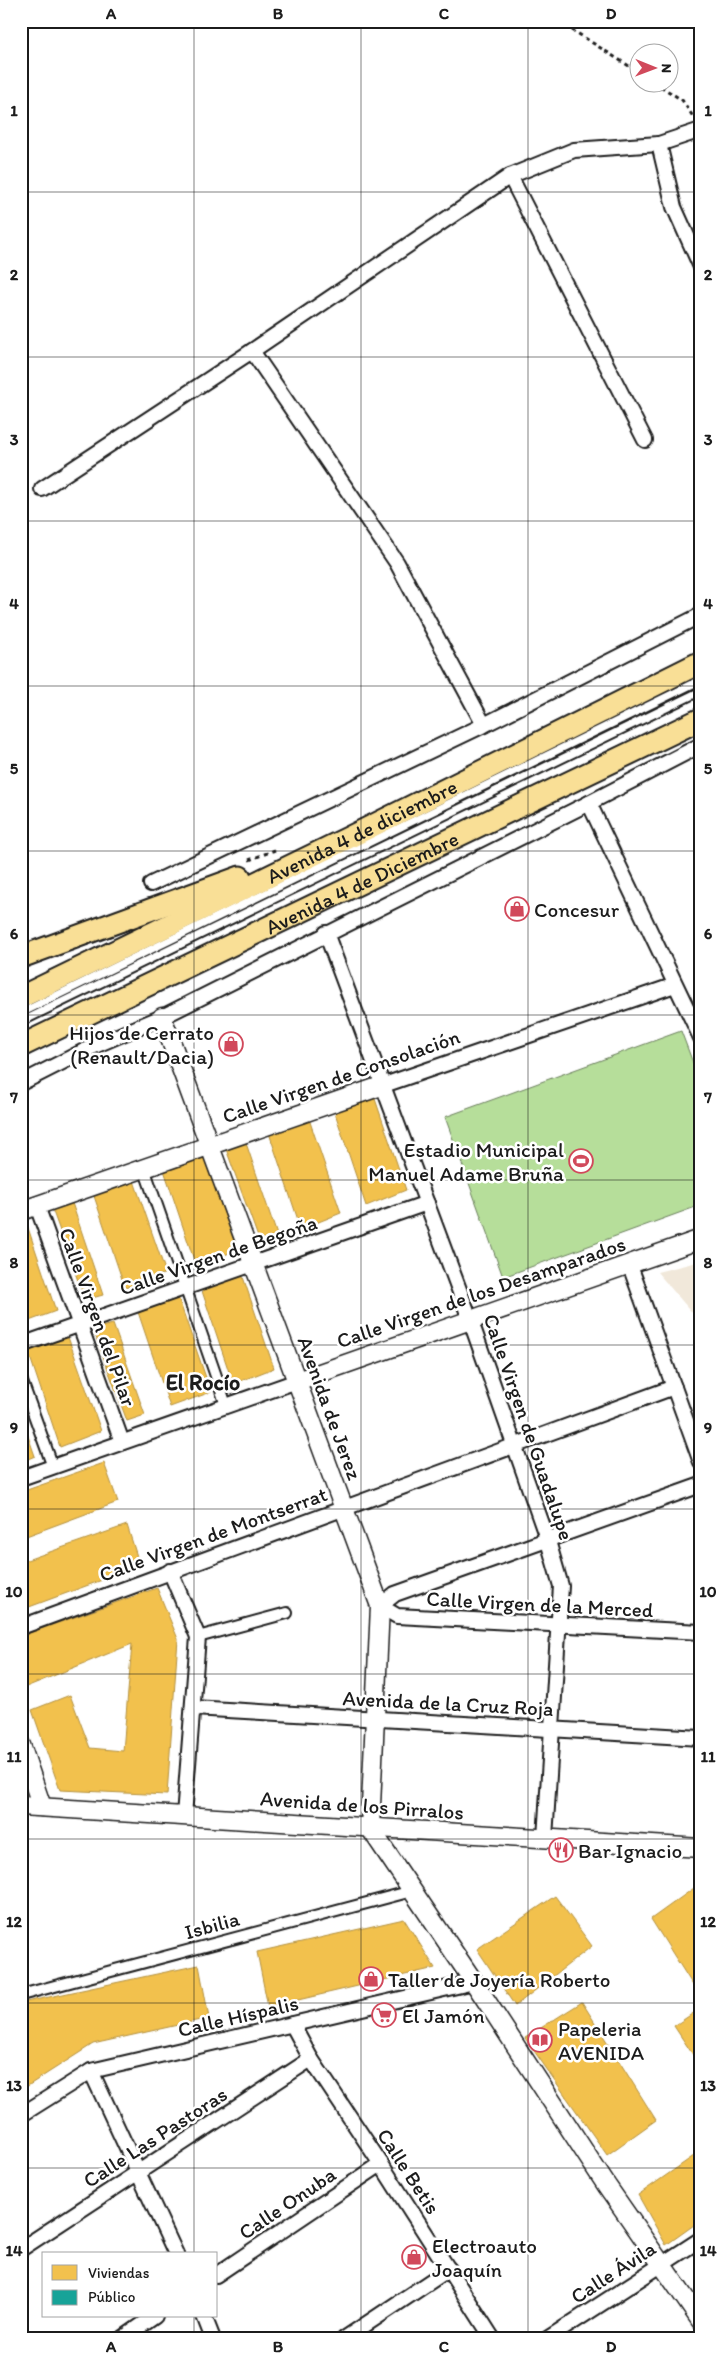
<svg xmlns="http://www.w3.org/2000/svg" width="722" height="2360" font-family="Itim,sans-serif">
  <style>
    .built { fill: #f1e8da }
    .green { fill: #b6de9a; stroke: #697d5b }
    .homes { fill: #f2c14e; stroke: #b2903f }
    .public { fill: #17a398; stroke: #187a73 }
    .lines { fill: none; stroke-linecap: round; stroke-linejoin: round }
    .service-casing { stroke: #1c1c1c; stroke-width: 11 }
    .pedestrian-casing { stroke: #1c1c1c; stroke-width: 14 }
    .minor-casing { stroke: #1c1c1c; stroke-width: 18 }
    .tertiary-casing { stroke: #1c1c1c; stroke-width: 21 }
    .primary-casing { stroke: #1c1c1c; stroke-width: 25 }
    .path { stroke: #1c1c1c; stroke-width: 3; stroke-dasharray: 4 4; stroke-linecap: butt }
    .service { stroke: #fff; stroke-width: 7 }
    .pedestrian { stroke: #fff; stroke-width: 10 }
    .minor { stroke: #fff; stroke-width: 14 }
    .tertiary { stroke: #fff; stroke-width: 18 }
    .primary { stroke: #f9df96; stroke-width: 21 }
    .grid { fill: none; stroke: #1c1c1c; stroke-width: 1; stroke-opacity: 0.55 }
    .labels { text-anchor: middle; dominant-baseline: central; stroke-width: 5; stroke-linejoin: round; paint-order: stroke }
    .street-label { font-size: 21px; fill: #1c1c1c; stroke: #fff }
    .poi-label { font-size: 21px; fill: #1c1c1c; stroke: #fff; text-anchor: start }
    .neighbourhood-label { font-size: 22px; font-weight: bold; fill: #1c1c1c; stroke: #fff }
    .neatline { fill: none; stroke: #1c1c1c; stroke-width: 2 }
    .grid-label { font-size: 16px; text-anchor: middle; font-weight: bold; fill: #1c1c1c }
  </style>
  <rect width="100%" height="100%" fill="#fff"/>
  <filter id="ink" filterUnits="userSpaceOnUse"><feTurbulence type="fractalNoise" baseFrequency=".02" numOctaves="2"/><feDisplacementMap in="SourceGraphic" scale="10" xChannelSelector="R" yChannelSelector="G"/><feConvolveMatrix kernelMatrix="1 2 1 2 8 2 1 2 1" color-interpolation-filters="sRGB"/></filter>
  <g filter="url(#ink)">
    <polygon class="built" points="701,1261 701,1323 657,1272"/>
    <polygon class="green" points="681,1031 701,1084 701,1205 503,1277 445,1117"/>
    <g class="homes">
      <polygon points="374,1096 406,1190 366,1206 334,1110"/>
      <polygon points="309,1119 341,1213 301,1229 269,1133"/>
      <polygon points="246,1143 277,1235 259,1240 226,1149"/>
      <polygon points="204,1156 237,1250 196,1266 164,1170"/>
      <polygon points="133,1178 166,1273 125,1288 93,1193"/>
      <polygon points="72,1203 103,1295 85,1300 52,1209"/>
      <polygon points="24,1216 56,1311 21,1324 21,1217"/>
      <polygon points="242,1274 274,1368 233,1384 201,1288"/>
      <polygon points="178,1297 211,1392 170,1407 138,1312"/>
      <polygon points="113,1324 145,1415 127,1421 93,1329"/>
      <polygon points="68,1337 101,1431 60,1447 28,1351"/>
      <polygon points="21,1416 35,1456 21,1462"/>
      <polygon points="104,1463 118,1502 21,1538 21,1492"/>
      <polygon points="127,1525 140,1566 21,1610 21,1562"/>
      <polygon points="157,1588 178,1639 167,1795 60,1790 32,1710 70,1695 90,1748 123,1751 132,1644 21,1689 21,1636"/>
      <polygon points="701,1883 701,1998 651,1919"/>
      <polygon points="555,1896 592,1946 515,2006 477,1949"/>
      <polygon points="404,1919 435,1968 268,2007 257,1952"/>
      <polygon points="199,1965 209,2018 93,2044 26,2087 21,2088 21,2003"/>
      <polygon points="582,2002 656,2120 607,2155 525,2038"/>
      <polygon points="701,2008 701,2067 674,2026"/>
      <polygon points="701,2151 701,2220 666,2245 638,2195"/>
    </g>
    <polygon class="public" points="21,1885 24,1893 21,1906"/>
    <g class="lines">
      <g class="service-casing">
        <g id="service">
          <polyline points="21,1013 701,680"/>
          <polyline points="21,1022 701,691"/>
        </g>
      </g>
      <g class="pedestrian-casing">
        <g id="pedestrian">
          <polyline points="144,1168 226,1405"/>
          <polyline points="21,1379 53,1467"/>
          <polyline points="198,1637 287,1613"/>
          <polyline points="21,1995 412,1891"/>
        </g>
      </g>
      <g class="minor-casing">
        <g id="minor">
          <polyline points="701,130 659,144 674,207 701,267"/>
          <polyline points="252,351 397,563 484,725"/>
          <polyline points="645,440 510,176 574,150 659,144"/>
          <polyline points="42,489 252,351 510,176"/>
          <polyline points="589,803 701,1038"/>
          <polyline points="151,884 484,725 701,615"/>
          <polyline points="326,933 470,1319 548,1541 561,1586 545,1838"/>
          <polyline points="21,1083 92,1047 162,1017 589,803 701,745"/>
          <polyline points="384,1085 675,985"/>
          <polyline points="37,1206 122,1442"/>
          <polyline points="629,1263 701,1462"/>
          <polyline points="21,1345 427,1203"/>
          <polyline points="21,1478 297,1381"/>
          <polyline points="701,1485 395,1594 380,1606 397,1616 701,1632"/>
          <polyline points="170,1571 198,1637 184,1816"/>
          <polyline points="21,1627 674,1387"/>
          <polyline points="193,1708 701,1738"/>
          <polyline points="292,2024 311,2059 381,2164 493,2339"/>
          <polyline points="91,2071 176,2254"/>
          <polyline points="21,2115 91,2071 474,1982"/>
          <polyline points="21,2249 311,2059"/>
          <polyline points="216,2275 381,2164"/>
          <polyline points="204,2316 213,2339"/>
          <polyline points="122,2339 155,2316"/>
          <polyline points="344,2339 449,2269"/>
          <polyline points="547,2339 701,2239"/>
        </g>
      </g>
      <g class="tertiary-casing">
        <g id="tertiary">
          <polyline points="162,1017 380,1606 370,1828 474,1982 607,2186 701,2321"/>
          <polyline points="21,1211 384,1085"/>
          <polyline points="297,1381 701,1239"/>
          <polyline points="21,1745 42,1807"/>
          <polyline points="21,1806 701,1848"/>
        </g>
      </g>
      <g class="primary-casing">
        <g id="primary">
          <polyline points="21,957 240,877"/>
          <path id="s1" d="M21 997 348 838 701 662"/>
          <path id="s2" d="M21 1046 701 719"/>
        </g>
      </g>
      <g class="path">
        <polyline points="558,21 640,73"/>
        <polyline points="654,82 682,100 694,118"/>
        <polyline points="249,860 275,850"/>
      </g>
      <use href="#service" class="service"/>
      <use href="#pedestrian" class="pedestrian"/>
      <use href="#minor" class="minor"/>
      <use href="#tertiary" class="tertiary"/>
      <use href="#primary" class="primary"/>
    </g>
  </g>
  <path class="grid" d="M194 21V2254M361 21V2339M528 21V2339M21 192H701M21 357H701M21 521H701M21 686H701M21 851H701M21 1015H701M21 1180H701M21 1345H701M21 1509H701M21 1674H701M21 1839H701M21 2003H701M21 2168H701M194 2316V2339"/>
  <defs>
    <g id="shop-ring" transform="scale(1.25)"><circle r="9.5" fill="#fff" stroke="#d1495b" stroke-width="1.5"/><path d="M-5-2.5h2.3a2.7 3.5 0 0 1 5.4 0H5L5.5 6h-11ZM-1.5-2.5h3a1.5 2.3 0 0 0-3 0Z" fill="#d1495b"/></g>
    <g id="stadium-ring" transform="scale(1.25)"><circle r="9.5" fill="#fff" stroke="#d1495b" stroke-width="1.5"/><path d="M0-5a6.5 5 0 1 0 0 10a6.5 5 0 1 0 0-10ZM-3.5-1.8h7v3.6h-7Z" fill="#d1495b"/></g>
    <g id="restaurant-ring" transform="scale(1.25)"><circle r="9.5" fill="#fff" stroke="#d1495b" stroke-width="1.5"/><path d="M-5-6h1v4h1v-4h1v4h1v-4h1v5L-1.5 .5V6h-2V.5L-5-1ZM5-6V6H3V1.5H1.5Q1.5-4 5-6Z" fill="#d1495b"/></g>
    <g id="supermarket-ring" transform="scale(1.25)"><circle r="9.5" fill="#fff" stroke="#d1495b" stroke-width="1.5"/><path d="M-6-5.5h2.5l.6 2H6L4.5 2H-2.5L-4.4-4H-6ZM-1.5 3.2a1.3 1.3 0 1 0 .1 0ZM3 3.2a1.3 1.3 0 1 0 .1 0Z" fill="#d1495b"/></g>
    <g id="library-ring" transform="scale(1.25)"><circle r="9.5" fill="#fff" stroke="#d1495b" stroke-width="1.5"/><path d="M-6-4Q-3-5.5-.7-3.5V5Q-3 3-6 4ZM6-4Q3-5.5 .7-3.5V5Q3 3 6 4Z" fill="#d1495b"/></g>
  </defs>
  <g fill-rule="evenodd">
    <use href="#shop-ring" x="517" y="909"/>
    <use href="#shop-ring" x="231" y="1044"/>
    <use href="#stadium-ring" x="581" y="1161"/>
    <use href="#restaurant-ring" x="561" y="1850"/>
    <use href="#shop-ring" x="371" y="1979"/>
    <use href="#supermarket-ring" x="384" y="2015"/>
    <use href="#library-ring" x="540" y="2040"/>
    <use href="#shop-ring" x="414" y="2257"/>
  </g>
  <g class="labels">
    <g class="street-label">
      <text stroke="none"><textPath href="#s1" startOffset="379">Avenida 4 de diciembre</textPath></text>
      <text stroke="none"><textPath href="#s2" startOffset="378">Avenida 4 de Diciembre</textPath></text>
      <text transform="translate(341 1076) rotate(-19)">Calle Virgen de Consolación</text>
      <text transform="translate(218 1255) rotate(-19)">Calle Virgen de Begoña</text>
      <text transform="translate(481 1292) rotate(-19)">Calle Virgen de los Desamparados</text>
      <text transform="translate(98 1317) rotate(70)">Calle Virgen del Pilar</text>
      <text transform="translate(330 1408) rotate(70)">Avenida de Jerez</text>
      <text transform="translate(529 1427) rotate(71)">Calle Virgen de Guadalupe</text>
      <text transform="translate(213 1534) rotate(-20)">Calle Virgen de Montserrat</text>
      <text transform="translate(540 1604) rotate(3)">Calle Virgen de la Merced</text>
      <text transform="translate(448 1703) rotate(3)">Avenida de la Cruz Roja</text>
      <text transform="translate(362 1805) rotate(4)">Avenida de los Pirralos</text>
      <text transform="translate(212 1925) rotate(-15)">Isbilia</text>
      <text transform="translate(238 2016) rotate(-13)">Calle Híspalis</text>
      <text transform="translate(155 2137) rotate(-33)">Calle Las Pastoras</text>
      <text transform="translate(409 2171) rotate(57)">Calle Betis</text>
      <text transform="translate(287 2203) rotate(-34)">Calle Onuba</text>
      <text transform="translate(613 2272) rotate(-33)">Calle Ávila</text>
    </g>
    <g class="poi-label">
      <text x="534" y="909">Concesur</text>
      <text x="214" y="1032" text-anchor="end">Hijos de Cerrato<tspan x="214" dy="24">(Renault/Dacia)</tspan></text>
      <text x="564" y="1149" text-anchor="end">Estadio Municipal<tspan x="564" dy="24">Manuel Adame Bruña</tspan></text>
      <text x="578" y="1850">Bar Ignacio</text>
      <text x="388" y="1979">Taller de Joyería Roberto</text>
      <text x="402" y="2015">El Jamón</text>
      <text x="558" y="2028">Papeleria<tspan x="558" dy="24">AVENIDA</tspan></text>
      <text x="432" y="2245">Electroauto<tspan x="432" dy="24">Joaquín</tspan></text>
    </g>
    <g class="neighbourhood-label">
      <text x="203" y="1382">El Rocío</text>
    </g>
  </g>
  <rect width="722" height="2360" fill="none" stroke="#fff" stroke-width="55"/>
  <rect x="42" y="2252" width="175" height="65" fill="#ffffff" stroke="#a4a4a4"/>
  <rect x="52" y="2265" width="25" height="15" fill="#f2c14e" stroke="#a4a4a4"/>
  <text x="88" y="2278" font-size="15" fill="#1c1c1c">Viviendas</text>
  <rect x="52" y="2290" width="25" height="15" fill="#17a398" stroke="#a4a4a4"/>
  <text x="88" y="2302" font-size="15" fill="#1c1c1c">Público</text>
  <g transform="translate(654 68) rotate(91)"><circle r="24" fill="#ffffff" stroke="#a4a4a4"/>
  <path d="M0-4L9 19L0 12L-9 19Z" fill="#d1495b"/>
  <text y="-8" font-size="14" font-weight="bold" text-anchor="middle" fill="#1c1c1c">N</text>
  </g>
  <rect x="28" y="28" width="666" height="2304" class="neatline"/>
  <g class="grid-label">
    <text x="111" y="19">A</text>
    <text x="278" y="19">B</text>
    <text x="444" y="19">C</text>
    <text x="611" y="19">D</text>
    <text x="14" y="116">1</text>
    <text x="708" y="116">1</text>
    <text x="14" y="280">2</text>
    <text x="708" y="280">2</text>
    <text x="14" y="445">3</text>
    <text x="708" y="445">3</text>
    <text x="14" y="609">4</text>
    <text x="708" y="609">4</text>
    <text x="14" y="774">5</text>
    <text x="708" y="774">5</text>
    <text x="14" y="939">6</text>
    <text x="708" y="939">6</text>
    <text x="14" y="1103">7</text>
    <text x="708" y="1103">7</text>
    <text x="14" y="1268">8</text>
    <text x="708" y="1268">8</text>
    <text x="14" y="1433">9</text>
    <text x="708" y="1433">9</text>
    <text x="14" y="1597">10</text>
    <text x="708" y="1597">10</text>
    <text x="14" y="1762">11</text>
    <text x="708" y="1762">11</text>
    <text x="14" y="1927">12</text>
    <text x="708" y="1927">12</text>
    <text x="14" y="2091">13</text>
    <text x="708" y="2091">13</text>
    <text x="14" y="2256">14</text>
    <text x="708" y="2256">14</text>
    <text x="111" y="2352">A</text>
    <text x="278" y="2352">B</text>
    <text x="444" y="2352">C</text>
    <text x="611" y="2352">D</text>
  </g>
</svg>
